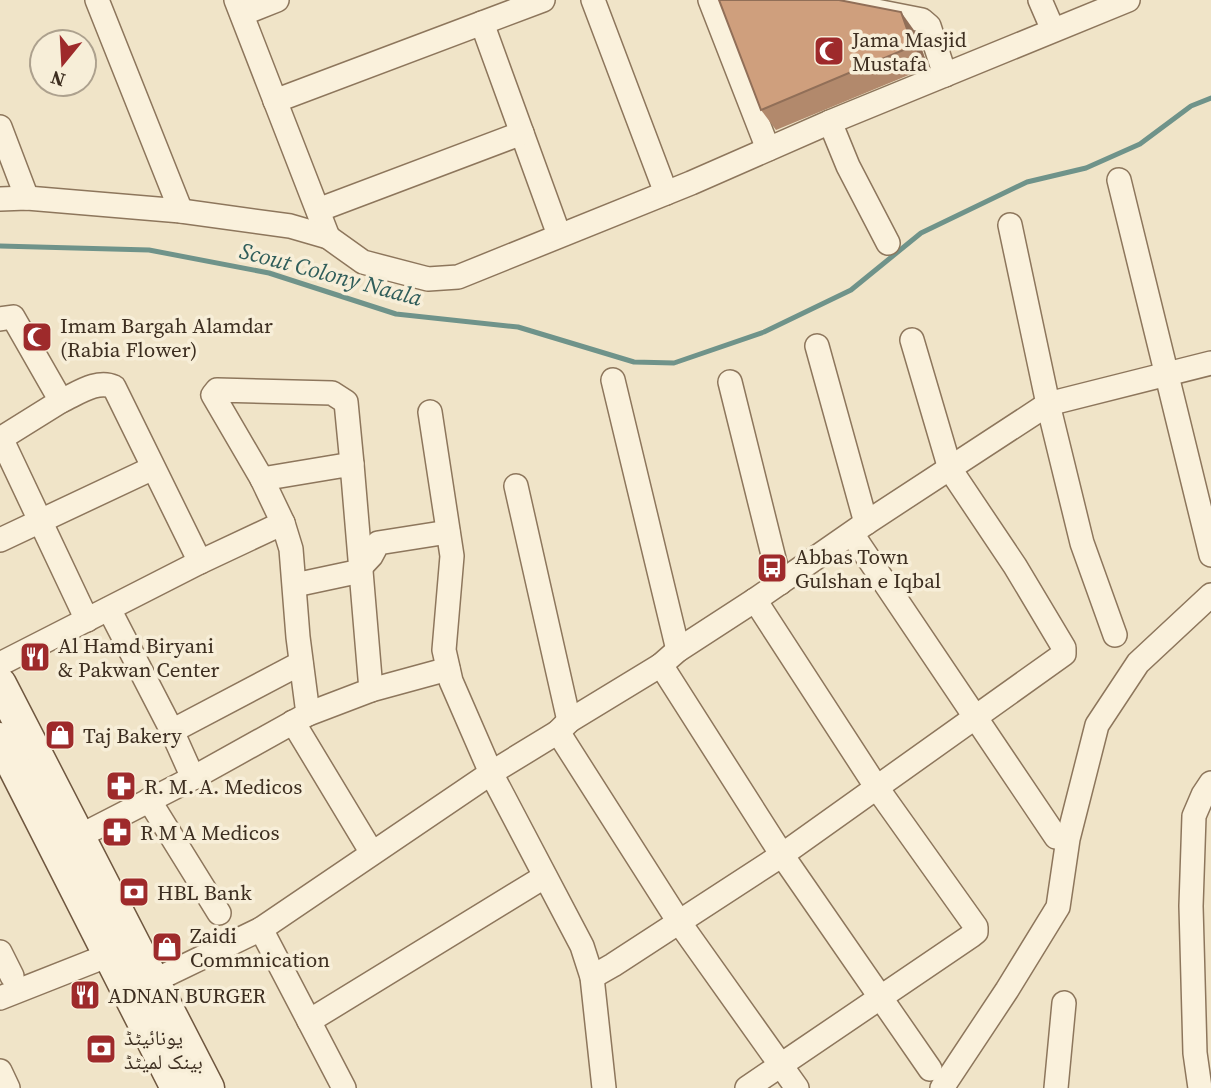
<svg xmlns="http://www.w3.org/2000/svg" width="1211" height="1088" font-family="'Source Serif 4','Noto Naskh Arabic',serif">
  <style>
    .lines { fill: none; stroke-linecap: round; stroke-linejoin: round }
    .stream { stroke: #6f938a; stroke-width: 5 }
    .minor-casing { stroke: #8d765c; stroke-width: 26 }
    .secondary-casing { stroke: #6f573f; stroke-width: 35 }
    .minor { stroke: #faf1dc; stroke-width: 23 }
    .secondary { stroke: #faf1dc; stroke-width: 32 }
    .wall { fill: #b2896c }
    .shaded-wall { fill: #916f58 }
    .building { fill: #cf9f7d; stroke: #916f58; stroke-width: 2 }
    .labels { text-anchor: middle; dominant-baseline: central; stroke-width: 7; stroke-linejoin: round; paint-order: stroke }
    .poi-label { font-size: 21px; fill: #3d2e20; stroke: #f7eed8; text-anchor: start }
    .water-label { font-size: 23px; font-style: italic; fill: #2f5d5a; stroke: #f7eed8 }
  </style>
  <rect width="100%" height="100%" fill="#f0e4c8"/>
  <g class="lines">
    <polyline class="stream" points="0,246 149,250 269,273 396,314 518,327 634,362 674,363 764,332 851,290 921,233 1027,182 1086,168 1140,144 1191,106 1211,98"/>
    <g class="minor-casing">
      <g id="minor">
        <polyline points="97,0 181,211"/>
        <polyline points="236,0 328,237"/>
        <polyline points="593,0 666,193"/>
        <polyline points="710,0 768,149"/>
        <polyline points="820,0 922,20 929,26 945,75"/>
        <polyline points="1040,0 1053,30"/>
        <polyline points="242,14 277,0"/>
        <polyline points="482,23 559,235"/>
        <polyline points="275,101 543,0"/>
        <polyline points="830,122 848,166 888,243"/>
        <polyline points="0,127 27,198"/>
        <polyline points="1119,180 1211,555"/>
        <polyline points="0,199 27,198 181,211 290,226 328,237 363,262 428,279 458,277 691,183 830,122 1128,0"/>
        <polyline points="318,210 522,133"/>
        <polyline points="1010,225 1048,404 1082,543 1115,635"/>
        <polyline points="0,319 13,317 61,401 0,439"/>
        <polyline points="817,346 866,523"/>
        <polyline points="613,380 678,650"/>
        <polyline points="730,382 780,583"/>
        <path d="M61 401C77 394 97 379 114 387L200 562"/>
        <polyline points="430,412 452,556 444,650 451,681 491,773 582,946 592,977 604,1088"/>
        <polyline points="1,438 87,620"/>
        <polyline points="262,479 352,464 371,690 308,714"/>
        <polyline points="516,486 569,721"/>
        <polyline points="852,534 1056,837"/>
        <polyline points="0,540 153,468"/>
        <polyline points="295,585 356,572 371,556 378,543 448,532"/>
        <polyline points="109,609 172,731 193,778"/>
        <polyline points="0,664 200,562 283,523"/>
        <polyline points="661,665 782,855 930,1069"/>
        <polyline points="371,690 448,669"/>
        <polyline points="293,722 372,853"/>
        <polyline points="172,731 301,663"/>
        <polyline points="558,732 679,922 797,1088"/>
        <polyline points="149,800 219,913"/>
        <polyline points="78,837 193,778 308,714 298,637 291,549 283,523 262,479 213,395 217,390 332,393 346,402 352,464"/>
        <polyline points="261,929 344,1088"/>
        <polyline points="0,952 12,976"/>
        <polyline points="592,977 613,965 782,855 1064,654 1064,648 1015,566 950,469 912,340"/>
        <polyline points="139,988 261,929 491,773 558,732 569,721 661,665 678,650 755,600 866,523 1048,404 1211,363"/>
        <polyline points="0,998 109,955"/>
        <polyline points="309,1021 544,877"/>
        <polyline points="0,1071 8,1088"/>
        <polyline points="747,1088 971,936 976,932 976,927 877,788 755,600"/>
        <polyline points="942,1088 1007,990 1058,907 1068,839 1097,725 1138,663 1211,595"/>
        <polyline points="1056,1088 1064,1003"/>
        <polyline points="1200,1088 1195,1053 1191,906 1194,816 1203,795 1211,783"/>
      </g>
    </g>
    <g class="secondary-casing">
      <g id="secondary">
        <polyline points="0,684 208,1088"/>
        <polyline points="0,739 177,1088"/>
      </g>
    </g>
    <use href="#minor" class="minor"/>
    <use href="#secondary" class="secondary"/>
  </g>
  <polygon class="wall" points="916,33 928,67 776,130 761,110"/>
  <polygon class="shaded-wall" points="901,12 916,33 928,67 913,46"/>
  <polygon class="building" points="719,0 839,0 901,12 913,46 761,110"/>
  <defs>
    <g id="mosque-square" transform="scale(1.575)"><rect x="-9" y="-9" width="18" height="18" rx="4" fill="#9e2a2b" stroke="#f7eed8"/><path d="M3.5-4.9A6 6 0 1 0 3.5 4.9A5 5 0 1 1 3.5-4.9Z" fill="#fff"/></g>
    <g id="bus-square" transform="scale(1.575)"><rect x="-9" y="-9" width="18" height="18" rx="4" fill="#9e2a2b" stroke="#f7eed8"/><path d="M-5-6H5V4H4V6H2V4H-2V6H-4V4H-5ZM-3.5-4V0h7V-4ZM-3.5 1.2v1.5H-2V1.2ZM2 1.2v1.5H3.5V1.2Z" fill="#fff"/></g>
    <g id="restaurant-square" transform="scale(1.575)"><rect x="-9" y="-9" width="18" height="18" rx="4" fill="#9e2a2b" stroke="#f7eed8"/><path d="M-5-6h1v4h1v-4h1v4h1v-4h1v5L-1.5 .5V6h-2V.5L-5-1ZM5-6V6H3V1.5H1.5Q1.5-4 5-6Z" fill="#fff"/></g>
    <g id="shop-square" transform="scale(1.575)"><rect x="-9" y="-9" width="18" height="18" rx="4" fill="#9e2a2b" stroke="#f7eed8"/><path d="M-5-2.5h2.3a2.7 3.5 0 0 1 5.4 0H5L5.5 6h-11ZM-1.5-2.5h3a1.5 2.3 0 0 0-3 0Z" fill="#fff"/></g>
    <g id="pharmacy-square" transform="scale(1.575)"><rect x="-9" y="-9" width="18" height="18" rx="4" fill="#9e2a2b" stroke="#f7eed8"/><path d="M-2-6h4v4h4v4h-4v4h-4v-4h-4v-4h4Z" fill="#fff"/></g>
    <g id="bank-square" transform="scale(1.575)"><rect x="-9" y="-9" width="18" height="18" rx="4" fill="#9e2a2b" stroke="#f7eed8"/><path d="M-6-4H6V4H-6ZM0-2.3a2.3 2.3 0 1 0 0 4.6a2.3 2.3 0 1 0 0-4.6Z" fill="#fff"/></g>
  </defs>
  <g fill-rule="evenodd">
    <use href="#mosque-square" x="829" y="51"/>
    <use href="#mosque-square" x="37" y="337"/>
    <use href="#bus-square" x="772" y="568"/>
    <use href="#restaurant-square" x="35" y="657"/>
    <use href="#shop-square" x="60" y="735"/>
    <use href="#pharmacy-square" x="121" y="786"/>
    <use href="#pharmacy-square" x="117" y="832"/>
    <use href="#bank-square" x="134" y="892"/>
    <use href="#shop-square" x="167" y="947"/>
    <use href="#restaurant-square" x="85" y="995"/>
    <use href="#bank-square" x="101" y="1049"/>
  </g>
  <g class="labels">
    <g class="poi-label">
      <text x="852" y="39">Jama Masjid<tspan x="852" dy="24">Mustafa</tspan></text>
      <text x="60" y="325">Imam Bargah Alamdar<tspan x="60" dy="24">(Rabia Flower)</tspan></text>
      <text x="795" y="556">Abbas Town<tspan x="795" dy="24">Gulshan e Iqbal</tspan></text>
      <text x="58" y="645">Al Hamd Biryani<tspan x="58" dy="24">&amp; Pakwan Center</tspan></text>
      <text x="83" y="735">Taj Bakery</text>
      <text x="144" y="786">R. M. A. Medicos</text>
      <text x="140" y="832">R M A Medicos</text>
      <text x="157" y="892">HBL Bank</text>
      <text x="190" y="935">Zaidi<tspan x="190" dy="24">Commnication</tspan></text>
      <text x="108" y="995">ADNAN BURGER</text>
      <text x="124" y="1037">یونائیٹڈ<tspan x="124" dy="24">بینک لمیٹڈ</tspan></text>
    </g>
    <g class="water-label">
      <text transform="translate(331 274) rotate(15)">Scout Colony Naala</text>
    </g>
  </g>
  <g transform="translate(63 63) rotate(198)"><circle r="33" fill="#f7eed8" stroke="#ada18e" stroke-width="2"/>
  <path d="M0-5L12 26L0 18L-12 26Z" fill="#9e2a2b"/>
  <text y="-10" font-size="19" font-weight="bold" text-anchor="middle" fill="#3d2e20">N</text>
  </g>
</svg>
